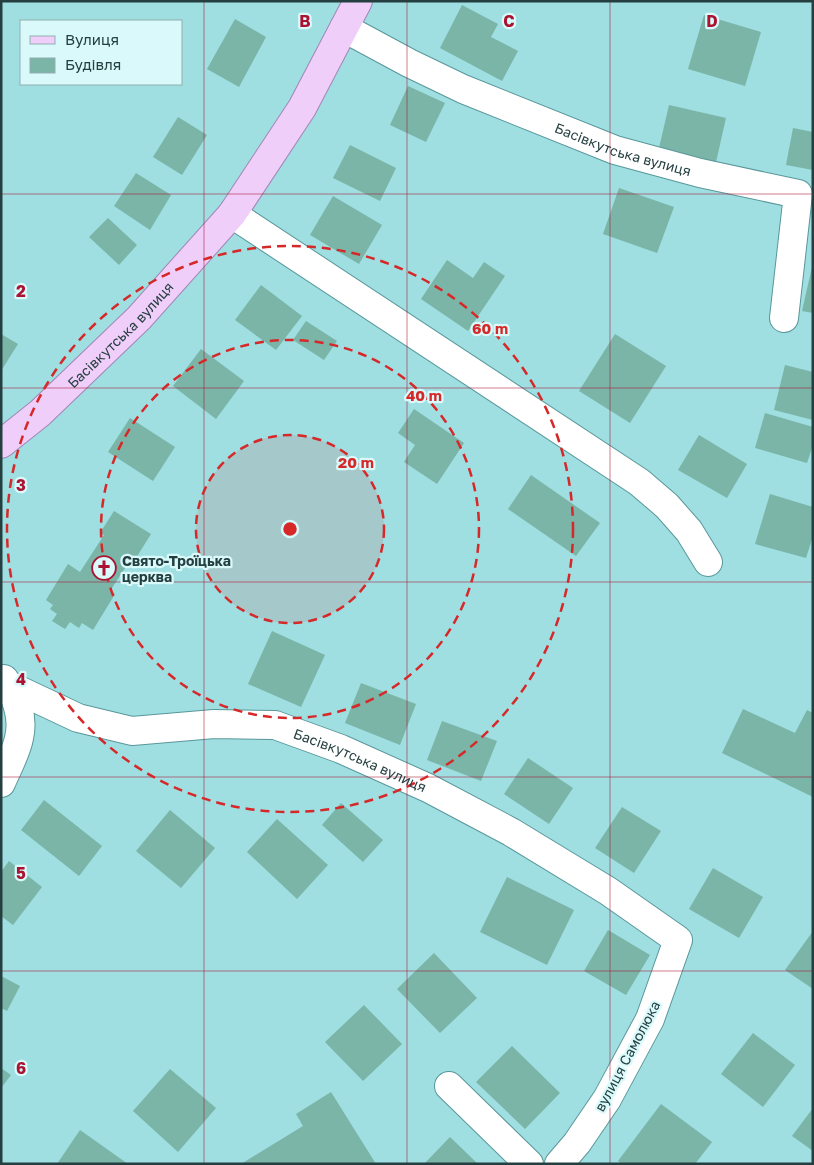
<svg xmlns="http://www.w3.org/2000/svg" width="814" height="1165" font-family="'Golos Text',sans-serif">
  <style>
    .building { fill: #7ab5a8 }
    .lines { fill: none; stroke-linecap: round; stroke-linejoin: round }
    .minor-casing { stroke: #59979a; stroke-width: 30 }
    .major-casing { stroke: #a286b6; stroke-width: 30 }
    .minor { stroke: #fff; stroke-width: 28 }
    .major { stroke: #efcef9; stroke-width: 28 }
    .grid { fill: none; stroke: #aa1432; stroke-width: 1; stroke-opacity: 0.55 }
    .ring { fill: none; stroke: #d62828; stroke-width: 2.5; stroke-dasharray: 9 6 }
    .labels { text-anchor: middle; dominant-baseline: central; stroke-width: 4.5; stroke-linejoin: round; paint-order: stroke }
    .street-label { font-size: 14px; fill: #253f40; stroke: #daf9fa }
    .poi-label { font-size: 14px; font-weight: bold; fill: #253f40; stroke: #daf9fa; text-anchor: start }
    .grid-label { font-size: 16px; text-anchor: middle; font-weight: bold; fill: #aa1432; stroke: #daf9fa; stroke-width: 4.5; stroke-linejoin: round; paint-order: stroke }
    .centre { fill: #d62828; stroke: #daf9fa; stroke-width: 2.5 }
    .ring-label { font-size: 15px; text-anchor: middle; font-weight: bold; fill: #d62828; stroke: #daf9fa; stroke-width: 4.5; stroke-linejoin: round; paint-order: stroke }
  </style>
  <rect width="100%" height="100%" fill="#9fdee1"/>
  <g class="building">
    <polygon points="462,5 498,24 491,37 518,51 502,81 440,48"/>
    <polygon points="704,15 761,32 745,86 688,69"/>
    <polygon points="235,19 266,37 239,87 207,69"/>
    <polygon points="408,86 445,103 426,142 390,125"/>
    <polygon points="669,105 726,118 716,162 659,148"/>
    <polygon points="178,117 207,135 182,175 153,157"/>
    <polygon points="793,128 813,132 813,170 786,165"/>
    <polygon points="350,145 396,168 380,201 333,178"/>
    <polygon points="136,173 171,195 150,230 114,206"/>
    <polygon points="619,188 674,207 657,253 603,234"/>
    <polygon points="333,196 382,225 359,264 310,235"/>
    <polygon points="108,218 137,245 119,265 89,237"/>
    <polygon points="447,260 473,278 484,262 505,276 468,331 421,299"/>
    <polygon points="812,267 813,267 813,313 802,311"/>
    <polygon points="261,285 302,316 276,350 235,320"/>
    <polygon points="306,321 337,341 324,360 293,340"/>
    <polygon points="1,334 18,344 1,371"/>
    <polygon points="615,334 666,366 630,423 579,391"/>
    <polygon points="201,349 244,381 216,419 173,386"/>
    <polygon points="785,365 813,372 813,420 774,410"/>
    <polygon points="414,409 464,443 437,484 404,462 415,445 398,433"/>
    <polygon points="765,413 813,427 813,445 807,463 755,448"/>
    <polygon points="130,418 175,447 153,481 108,452"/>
    <polygon points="699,435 747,464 727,498 678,470"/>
    <polygon points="531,475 600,523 576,556 508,509"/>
    <polygon points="770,494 813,507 813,536 806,558 755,544"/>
    <polygon points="114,511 151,534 136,558 133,556 110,591 115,594 93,630 82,623 79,628 70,622 65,629 52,621 57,614 50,609 53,605 46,600 68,564 80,572 104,535 100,533"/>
    <polygon points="272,631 325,655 301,707 248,684"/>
    <polygon points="361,683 416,704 400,745 345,723"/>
    <polygon points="743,709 795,733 807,710 813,713 813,797 722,753"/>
    <polygon points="442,721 497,741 481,781 427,760"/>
    <polygon points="528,758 573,788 549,824 504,794"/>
    <polygon points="44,800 102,846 79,876 21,830"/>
    <polygon points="341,803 383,840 363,862 322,825"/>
    <polygon points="622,807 661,831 634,873 595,848"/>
    <polygon points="170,810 215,848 181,888 136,851"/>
    <polygon points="277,819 328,865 297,899 247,852"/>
    <polygon points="9,861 42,887 13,925 1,916 1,872"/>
    <polygon points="713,868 763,897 739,938 689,909"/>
    <polygon points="507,877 574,910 547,965 480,932"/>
    <polygon points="608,930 650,955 626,995 584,971"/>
    <polygon points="813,931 813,989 785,970"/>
    <polygon points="434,953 477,998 440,1033 397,989"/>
    <polygon points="1,976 20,986 7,1011 1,1008"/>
    <polygon points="364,1005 402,1044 363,1081 325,1042"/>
    <polygon points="753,1033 795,1065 763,1107 721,1074"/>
    <polygon points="512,1046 560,1093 525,1129 476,1082"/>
    <polygon points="1,1068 11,1075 1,1088"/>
    <polygon points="170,1069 216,1108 178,1152 133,1111"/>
    <polygon points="331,1092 376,1164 241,1164 303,1126 296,1114"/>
    <polygon points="661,1104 712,1142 695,1164 622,1164 618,1161"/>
    <polygon points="813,1108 813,1151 792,1136"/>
    <polygon points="80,1130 128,1164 57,1164"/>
    <polygon points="450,1137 478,1164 424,1164"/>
  </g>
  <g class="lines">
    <g class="minor-casing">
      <g id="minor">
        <path id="s1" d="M344 28 409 63 463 89 615 150 700 173 798 194 784 318"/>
        <polyline points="232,214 639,482 667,506 689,531 708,562"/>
        <path id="s2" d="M10 686 78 718 132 731 214 724 275 725 341 749 428 788 511 832 608 891 678 940 650 1019 607 1099 577 1143 559 1164"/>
        <path d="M1 783C7 769 16 753 19 738 24 717 16 695 4 679"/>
        <polyline points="449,1086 529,1164"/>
      </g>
    </g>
    <g class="major-casing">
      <g id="major">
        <path id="s3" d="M1 444 40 413 139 318 232 214 302 108 358 1"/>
      </g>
    </g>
    <use href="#minor" class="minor"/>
    <use href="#major" class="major"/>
  </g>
  <path class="grid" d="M204 1V1164M407 1V1164M610 1V1164M1 194H813M1 388H813M1 582H813M1 777H813M1 971H813"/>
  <circle cx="290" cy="529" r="94" fill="#d62828" fill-opacity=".12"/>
  <g class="ring">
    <circle cx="290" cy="529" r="94"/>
    <circle cx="290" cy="529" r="189"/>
    <circle cx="290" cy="529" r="283"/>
  </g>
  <defs>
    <g id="church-ring" transform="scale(1.25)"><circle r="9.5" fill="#daf9fa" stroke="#aa1432" stroke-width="1.5"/><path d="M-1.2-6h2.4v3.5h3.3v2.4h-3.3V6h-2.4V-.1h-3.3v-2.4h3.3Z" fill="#aa1432"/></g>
  </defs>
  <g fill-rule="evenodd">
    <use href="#church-ring" x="104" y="568"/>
  </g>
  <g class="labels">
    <g class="street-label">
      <text stroke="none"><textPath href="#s1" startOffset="305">Басівкутська вулиця</textPath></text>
      <text stroke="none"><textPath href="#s3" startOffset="162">Басівкутська вулиця</textPath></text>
      <text stroke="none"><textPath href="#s2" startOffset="366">Басівкутська вулиця</textPath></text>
      <text transform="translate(627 1056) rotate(-62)">вулиця Самолюка</text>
    </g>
    <g class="poi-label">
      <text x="122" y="560">Свято-Троїцька<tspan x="122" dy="16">церква</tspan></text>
    </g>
  </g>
  <g class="grid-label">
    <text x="305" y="27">B</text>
    <text x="509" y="27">C</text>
    <text x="712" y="27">D</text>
    <text x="21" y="297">2</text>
    <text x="21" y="491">3</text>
    <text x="21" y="685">4</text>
    <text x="21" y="879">5</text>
    <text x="21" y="1074">6</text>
  </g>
  <circle cx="290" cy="529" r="8" class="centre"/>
  <g class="ring-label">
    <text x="490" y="334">60 m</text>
    <text x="424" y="401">40 m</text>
    <text x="356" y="468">20 m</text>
  </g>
  <rect width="814" height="1165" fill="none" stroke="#253f40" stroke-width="5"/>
  <rect x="20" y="20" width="162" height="65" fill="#daf9fa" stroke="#92afb0"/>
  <rect x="30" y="36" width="25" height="8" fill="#efcef9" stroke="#92afb0"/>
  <text x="65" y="45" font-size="15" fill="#253f40">Вулиця</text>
  <rect x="30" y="58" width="25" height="15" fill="#7ab5a8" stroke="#92afb0"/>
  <text x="65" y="70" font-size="15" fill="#253f40">Будівля</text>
</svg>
